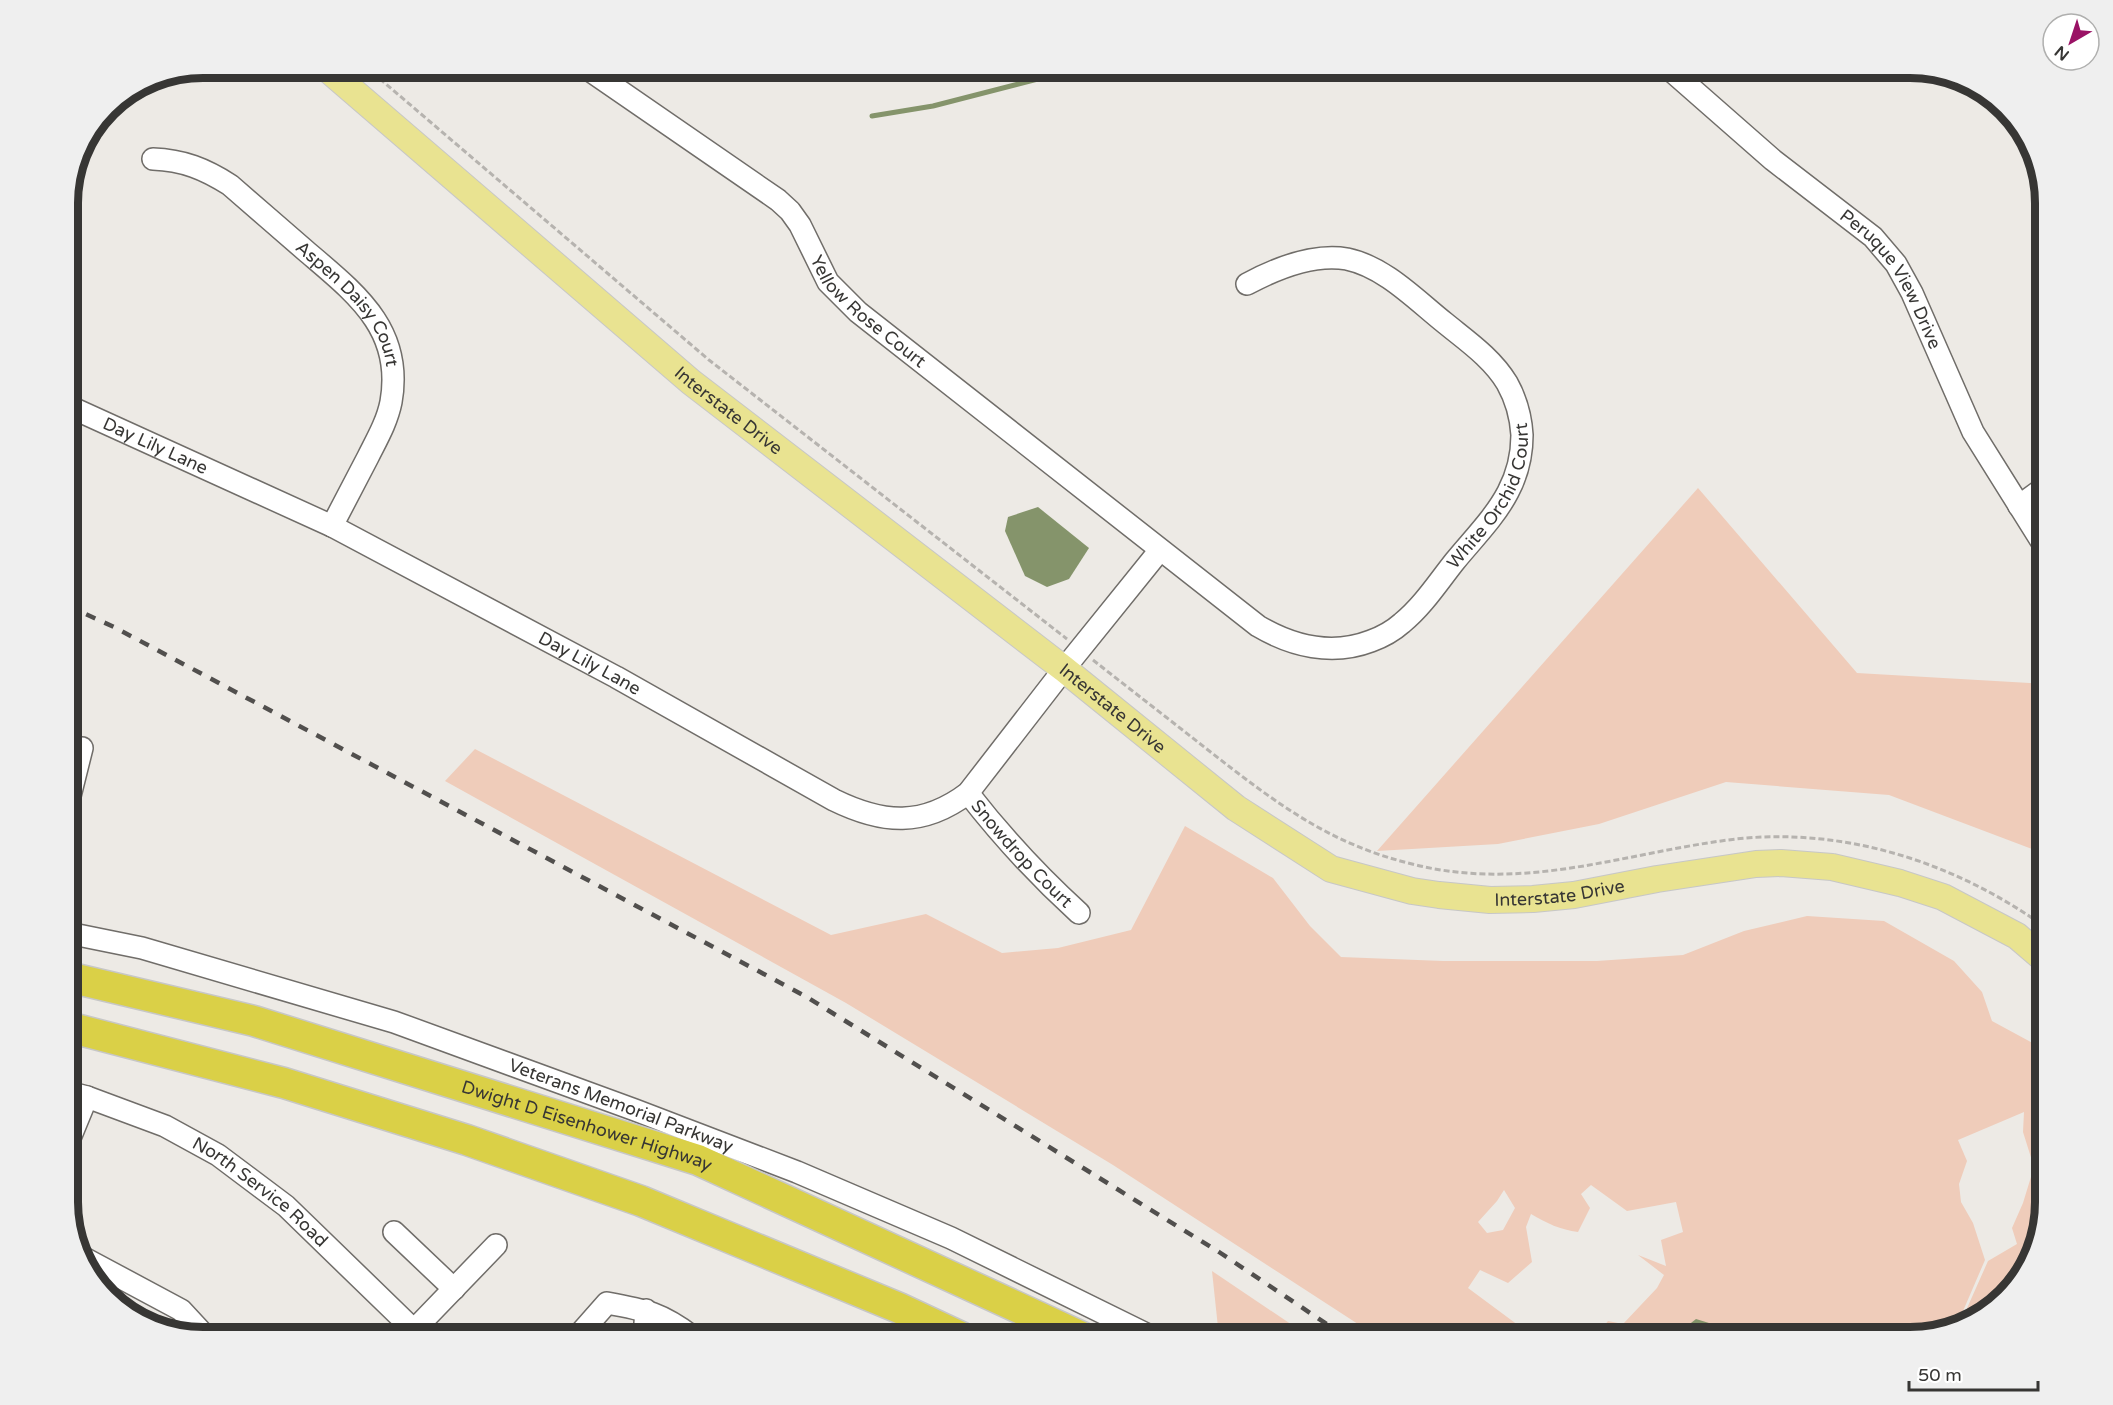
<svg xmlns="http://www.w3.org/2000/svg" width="2113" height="1405" font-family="'Varela Round',sans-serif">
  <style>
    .green { fill: #efccba; fill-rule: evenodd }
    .water { fill: #85946b }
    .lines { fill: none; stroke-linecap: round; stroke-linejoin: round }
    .stream { stroke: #85946b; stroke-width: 5 }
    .minor-casing { stroke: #706d69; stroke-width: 24 }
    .major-casing { stroke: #c7c7c6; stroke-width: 28 }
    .highway-casing { stroke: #c7c7c6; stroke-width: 33 }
    .path { stroke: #b6b3af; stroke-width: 3; stroke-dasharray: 6 3; stroke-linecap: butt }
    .minor { stroke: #fff; stroke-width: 21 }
    .major { stroke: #e9e391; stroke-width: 26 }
    .highway { stroke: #dad047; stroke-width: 30 }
    .rail { stroke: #514f4d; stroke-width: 4.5; stroke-dasharray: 10 10; stroke-linecap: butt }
    .labels { text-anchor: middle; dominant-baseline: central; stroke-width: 6; stroke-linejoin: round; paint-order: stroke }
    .street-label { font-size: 18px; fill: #373634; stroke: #fff }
    .rim { fill: none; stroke: #373634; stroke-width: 8 }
  </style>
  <rect width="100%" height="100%" fill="#edeae5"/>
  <g class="green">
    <polygon points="1698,488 1857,673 2045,684 2045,854 1889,795 1726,782 1599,824 1498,844 1377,851"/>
    <path d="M475 749 831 935 926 914 1002 953 1058 948 1131 930 1185 826 1273 878 1310 926 1341 957 1443 961H1597L1683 955 1744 931 1807 916 1884 921 1954 961 1982 992 1992 1021 2042 1048 2045 1053V1202L2023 1277 1977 1320 1960 1324 1988 1261 2017 1244 2012 1228 2023 1203 2034 1167 2023 1132 2024 1112 1958 1140 1967 1161 1959 1184 1961 1202 1973 1223 1985 1260 1957 1325 1910 1337H1722L1709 1323 1682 1330 1678 1337H1603L1599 1332 1608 1321 1623 1324 1657 1288 1664 1275 1638 1255 1666 1266 1661 1240 1683 1232 1676 1202 1627 1211 1591 1185 1581 1194 1590 1208 1578 1232C1561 1230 1546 1223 1531 1214L1526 1227 1532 1262 1508 1283 1480 1270 1468 1288 1534 1337H1378L1113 1165 846 1003 445 781ZM1504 1190 1515 1208 1503 1230 1487 1233 1478 1222 1497 1201Z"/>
    <polygon points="1212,1271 1310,1337 1219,1337"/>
  </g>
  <g class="water">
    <polygon points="1038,507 1089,548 1069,579 1047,587 1025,576 1005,531 1008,517"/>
    <polygon points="1696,1319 1709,1323 1722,1337 1678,1337 1682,1330"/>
  </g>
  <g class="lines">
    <polyline class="stream" points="872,116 933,106 1061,73 1073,67"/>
    <g class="minor-casing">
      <g id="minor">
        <path id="s1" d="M585 67 778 200 790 211 800 225 828 282 858 312 1258 626C1292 646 1332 656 1371 641 1382 637 1393 631 1402 623 1423 606 1439 581 1455 561 1473 539 1495 517 1508 492 1517 475 1522 455 1522 435 1521 418 1516 399 1507 383 1492 358 1467 341 1445 323 1416 300 1385 267 1347 259 1313 253 1275 269 1247 284"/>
        <path id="s2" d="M1667 67 1773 160 1873 237 1896 264 1912 293 1973 432 2045 547"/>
        <path id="s3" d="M153 159C183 160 205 169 230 185 255 207 281 229 306 251 355 293 404 329 391 402 387 422 377 439 368 457 356 480 344 503 332 526"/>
        <path id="s4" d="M68 406 332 526 616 677 834 800C883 824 923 827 968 793L1064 669 1160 550"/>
        <polyline points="2019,506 2045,487"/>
        <path id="s5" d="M968 793C1003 838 1036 874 1079 913"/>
        <polyline points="68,804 82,748"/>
        <path id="s6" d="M68 933 142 948 394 1022 635 1110 797 1172 951 1238 1152 1337"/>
        <path id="s7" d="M68 1092 87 1097 165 1126 218 1155 286 1206 421 1337"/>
        <polyline points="68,1143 87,1097"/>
        <polyline points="394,1232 454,1289"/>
        <polyline points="82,1257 181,1310 206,1337"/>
        <polyline points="414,1330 496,1245"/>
        <path d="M577 1337 607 1303C646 1310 661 1313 693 1337"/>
        <polyline points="644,1337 646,1310"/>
      </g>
    </g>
    <g class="major-casing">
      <g id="major">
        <path id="s8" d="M325 67 691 382 1064 669 1236 808 1331 869 1412 891 1439 895 1490 900 1533 899 1574 895 1657 879 1756 864 1781 863 1832 867 1900 883 1943 897 2017 936 2045 960"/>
      </g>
    </g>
    <g class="highway-casing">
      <g id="highway">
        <path id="s9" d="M68 977 254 1021 698 1160 1082 1337"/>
        <polyline points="68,1027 284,1083 467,1140 641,1201 899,1308 961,1337"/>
      </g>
    </g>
    <g class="path">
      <polyline points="366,67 709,360 1067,639"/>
      <path d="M1093 660C1131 690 1170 720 1208 750 1276 803 1330 845 1416 865 1529 892 1626 852 1736 839 1846 827 1956 863 2045 927"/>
    </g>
    <use href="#minor" class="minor"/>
    <use href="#major" class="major"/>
    <use href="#highway" class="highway"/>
    <polyline class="rail" points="68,606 114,627 805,996 1219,1252 1346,1337"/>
  </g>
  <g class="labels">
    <g class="street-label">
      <text stroke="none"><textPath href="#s2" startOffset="312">Peruque View Drive</textPath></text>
      <text stroke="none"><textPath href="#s3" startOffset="252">Aspen Daisy Court</textPath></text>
      <text stroke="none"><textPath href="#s1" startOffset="380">Yellow Rose Court</textPath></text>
      <text stroke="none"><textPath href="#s8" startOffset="530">Interstate Drive</textPath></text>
      <text stroke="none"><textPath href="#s4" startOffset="96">Day Lily Lane</textPath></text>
      <text stroke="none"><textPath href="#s1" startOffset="1194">White Orchid Court</textPath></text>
      <text stroke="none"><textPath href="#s4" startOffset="582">Day Lily Lane</textPath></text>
      <text stroke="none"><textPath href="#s8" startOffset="1016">Interstate Drive</textPath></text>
      <text stroke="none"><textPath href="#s5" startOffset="81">Snowdrop Court</textPath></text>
      <text stroke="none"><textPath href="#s8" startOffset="1520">Interstate Drive</textPath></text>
      <text stroke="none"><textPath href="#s6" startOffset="580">Veterans Memorial Parkway</textPath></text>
      <text stroke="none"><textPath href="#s9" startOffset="540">Dwight D Eisenhower Highway</textPath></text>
      <text stroke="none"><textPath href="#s7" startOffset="219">North Service Road</textPath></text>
    </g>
  </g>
  <path d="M0 0H2113V1405H0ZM203 78H1910A125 125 0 0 1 2035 203V1202A125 125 0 0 1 1910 1327H203A125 125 0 0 1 78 1202V203A125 125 0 0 1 203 78Z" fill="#efefef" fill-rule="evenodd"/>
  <path class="rim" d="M203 78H1910A125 125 0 0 1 2035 203V1202A125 125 0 0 1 1910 1327H203A125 125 0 0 1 78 1202V203A125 125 0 0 1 203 78Z"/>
  <g transform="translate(2071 42) rotate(219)"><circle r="28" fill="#ffffff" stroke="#afafae" stroke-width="1.5"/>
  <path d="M0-4.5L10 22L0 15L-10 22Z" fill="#9a1265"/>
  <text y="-9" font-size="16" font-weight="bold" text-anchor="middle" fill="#373634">N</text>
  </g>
  <path d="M1909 1381v9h129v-9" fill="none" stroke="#373634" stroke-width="3"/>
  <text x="1918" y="1381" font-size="18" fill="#373634" stroke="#ffffff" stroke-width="4.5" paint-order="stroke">50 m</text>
</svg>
